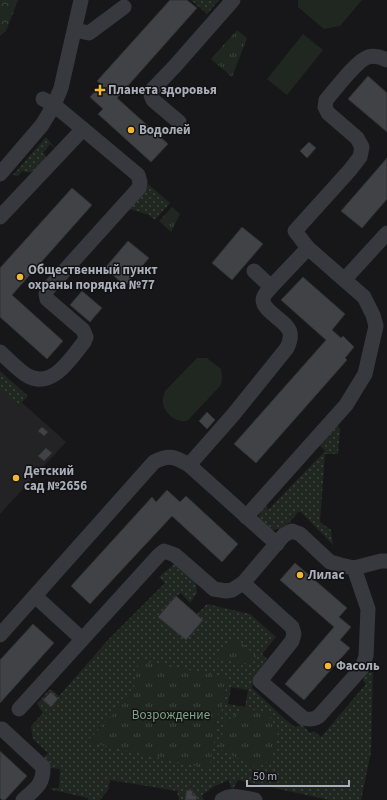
<svg xmlns="http://www.w3.org/2000/svg" width="387" height="800" font-family="'Source Sans 3',sans-serif">
  <style>
    .built { fill: #232326 }
    .grass { fill: url(#grass-dots); fill-rule: evenodd }
    .forest { fill: url(#forest-crowns) }
    .park { fill: url(#park-tufts) }
    .pitch { fill: #1f2720 }
    .building { fill: #414246; stroke: #313135 }
    .lines { fill: none; stroke-linecap: round; stroke-linejoin: round }
    .minor { stroke: #38393e; stroke-width: 15 }
    .poi-dot { fill: #f5b633; stroke: #121214; stroke-width: 1.5 }
    .labels { text-anchor: middle; dominant-baseline: central; stroke-width: 3; stroke-linejoin: round; paint-order: stroke }
    .poi-label { font-size: 13px; font-weight: bold; fill: #a9aeb9; stroke: #121214; text-anchor: start }
    .park-label { font-size: 13px; fill: #80a483; stroke: #121214 }
  </style>
  <defs>
    <pattern id="grass-dots" width="8" height="8" patternUnits="userSpaceOnUse"><rect width="8" height="8" fill="#1f2720"/><path d="M2 2h.1M6 6h.1" fill="none" stroke="#3d443e" stroke-width="1.8" stroke-linecap="round"/></pattern>
    <pattern id="forest-crowns" width="20" height="18" patternUnits="userSpaceOnUse"><rect width="20" height="18" fill="#1f2720"/><path d="M2 6a3 3 0 1 1 6 0M12 15a3 3 0 1 1 6 0" fill="none" stroke="#3d443e"/></pattern>
    <pattern id="park-tufts" width="24" height="20" patternUnits="userSpaceOnUse"><rect width="24" height="20" fill="#1f2720"/><path d="M3 7l-1-3M5 7V3M7 7l1-3M15 17l-1-3M17 17v-4M19 17l1-3" fill="none" stroke="#3d443e"/></pattern>
  </defs>
  <rect width="100%" height="100%" fill="#171719"/>
  <polygon class="built" points="0,383 66,442 0,514"/>
  <g class="grass">
    <polygon points="191,0 219,0 207,14"/>
    <path d="M46 137 58 151 50 144 43 153 49 159C39 169 38 175 22 171L18 176 13 175Z"/>
    <polygon points="148,184 170,203 155,220 149,215 127,208"/>
    <polygon points="0,371 28,396 19,405 0,388"/>
    <path d="M334 424 340 428V430L338 454H325L320 522 331 530 333 545 301 512H298C294 517 290 523 285 526 277 532 261 531 259 519 258 514 261 508 263 503L269 509 325 451 319 445Z"/>
    <path d="M174 564 196 582 197 593 190 603 181 593 176 596 159 617 186 640 203 620 197 614 207 604 250 614 276 637 262 654 267 659 253 681 252 688 286 720 295 727 302 724 310 733 314 731 321 737 366 684 363 681 364 673 373 672 371 752 361 800H329L238 780 233 789 231 788 229 780 215 786 202 795 204 800H179L177 791 110 780 108 790 100 800H88V798L53 790 50 788H59L60 769 51 768 42 759 48 753 33 739 31 726 43 713 37 704 49 690H52L59 696 107 641 165 583 159 577ZM231 687 248 690 245 707 228 704ZM51 692 58 699 51 707 43 700ZM133 693 218 714 213 731 87 742Z"/>
  </g>
  <polygon class="forest" points="0,0 18,0 6,31 0,36"/>
  <g class="park">
    <polygon points="237,30 247,38 232,77 211,59"/>
    <polygon points="172,207 180,214 171,232 159,221"/>
    <polygon points="235,637 257,657 250,665 216,658"/>
    <polygon points="139,660 228,678 221,713 218,714 214,731 216,733 209,769 87,742 133,693"/>
    <polygon points="244,709 267,712 278,732 272,759 257,768 219,749 225,722"/>
  </g>
  <g class="pitch">
    <polygon points="298,0 362,0 340,26 324,29 298,7"/>
    <polygon points="303,34 323,50 287,95 267,79"/>
    <path d="M197 358H207L221 369 222 378 221 385 191 417C190 419 188 420 186 421 176 423 164 413 163 403 162 399 164 395 165 391Z"/>
  </g>
  <g class="building">
    <polygon points="170,0 187,0 197,8 117,98 168,144 151,162 98,114 103,109 90,97 101,84 97,81"/>
    <polygon points="368,76 387,93 387,132 348,99"/>
    <polygon points="309,142 316,148 307,158 300,151"/>
    <polygon points="387,158 387,199 362,228 341,211"/>
    <polygon points="72,188 92,205 12,295 63,341 47,359 0,317 0,268"/>
    <polygon points="242,227 263,244 232,280 212,263"/>
    <polygon points="128,241 149,258 125,286 105,268"/>
    <polygon points="303,277 345,314 332,330 341,338 343,336 354,347 345,358 347,360 256,463 234,444 326,340 281,300"/>
    <polygon points="82,291 102,308 90,322 70,305"/>
    <polygon points="207,412 215,420 207,429 199,421"/>
    <polygon points="42,427 48,432 44,436 38,431"/>
    <polygon points="46,448 52,453 44,461 38,456"/>
    <polygon points="167,490 180,502 186,496 238,544 222,562 172,516 90,604 71,586 152,497 156,502"/>
    <polygon points="295,563 347,608 339,617 351,627 340,640 350,648 304,700 285,684 334,627 280,580"/>
    <polygon points="176,596 203,620 186,640 158,617"/>
    <polygon points="33,624 54,643 0,703 0,660"/>
    <polygon points="51,692 58,699 51,707 43,700"/>
    <polygon points="0,751 27,776 5,800 2,800 0,798"/>
    <polygon points="187,790 193,791 192,795 197,796 196,800 185,800"/>
  </g>
  <g class="lines">
    <g class="minor">
      <polyline points="75,30 89,33 124,7"/>
      <polyline points="43,99 54,105 83,129"/>
      <polyline points="179,122 153,100 151,95 153,89 175,66 233,0"/>
      <polyline points="0,174 42,125 54,105 61,88 81,0"/>
      <path d="M0 217 83 129 138 175 140 182 139 188 47 290 46 294 47 299 83 330 86 337 84 342C71 358 53 389 28 376 19 371 8 359 0 352"/>
      <path d="M308 248 295 231 350 170 360 157 362 147 357 138 328 113 325 107 326 100C335 90 356 61 368 57 375 55 381 57 387 60"/>
      <polyline points="345,279 387,233"/>
      <path d="M189 465 233 415 287 348C289 344 291 338 290 333 288 321 263 312 263 300 263 295 268 291 271 287"/>
      <polyline points="246,517 346,405 365,374 376,326 373,315 364,297 308,248 271,287 254,271"/>
      <path d="M354 568 368 609 366 656 362 668 319 716C313 720 309 720 303 718L260 681 292 641 294 634 292 627 243 583 284 535 292 531 300 534 330 562 341 565 354 568 381 561H387"/>
      <polyline points="35,596 82,639"/>
      <path d="M0 635 154 462C170 454 175 457 189 465L277 544"/>
      <polyline points="19,709 159,555 164,551 175,555 214,589 226,591 232,590 243,583"/>
      <path d="M2 729 43 767C44 784 35 789 23 800"/>
      <path d="M222 800C231 793 244 798 255 800"/>
    </g>
  </g>
  <g class="poi-dot">
    <path d="M98 84h4v4h4v4h-4v4h-4v-4h-4v-4h4z"/>
    <circle cx="131" cy="130" r="4"/>
    <circle cx="20" cy="277" r="4"/>
    <circle cx="16" cy="478" r="4"/>
    <circle cx="300" cy="575" r="4"/>
    <circle cx="328" cy="666" r="4"/>
  </g>
  <g class="labels">
    <g class="poi-label">
      <text x="108" y="90">Планета здоровья</text>
      <text x="139" y="130">Водолей</text>
      <text x="28" y="270">Общественный пункт<tspan x="28" dy="15">охраны порядка №77</tspan></text>
      <text x="24" y="471">Детский<tspan x="24" dy="15">сад №2656</tspan></text>
      <text x="308" y="575">Лилас</text>
      <text x="336" y="666">Фасоль</text>
    </g>
    <g class="park-label">
      <text x="171" y="715">Возрождение</text>
    </g>
  </g>
  <path d="M247 780v6h102v-6" fill="none" stroke="#a9aeb9" stroke-width="2"/>
  <text x="253" y="780" font-size="12" fill="#a9aeb9" stroke="#121214" stroke-width="3" paint-order="stroke">50 m</text>
</svg>
